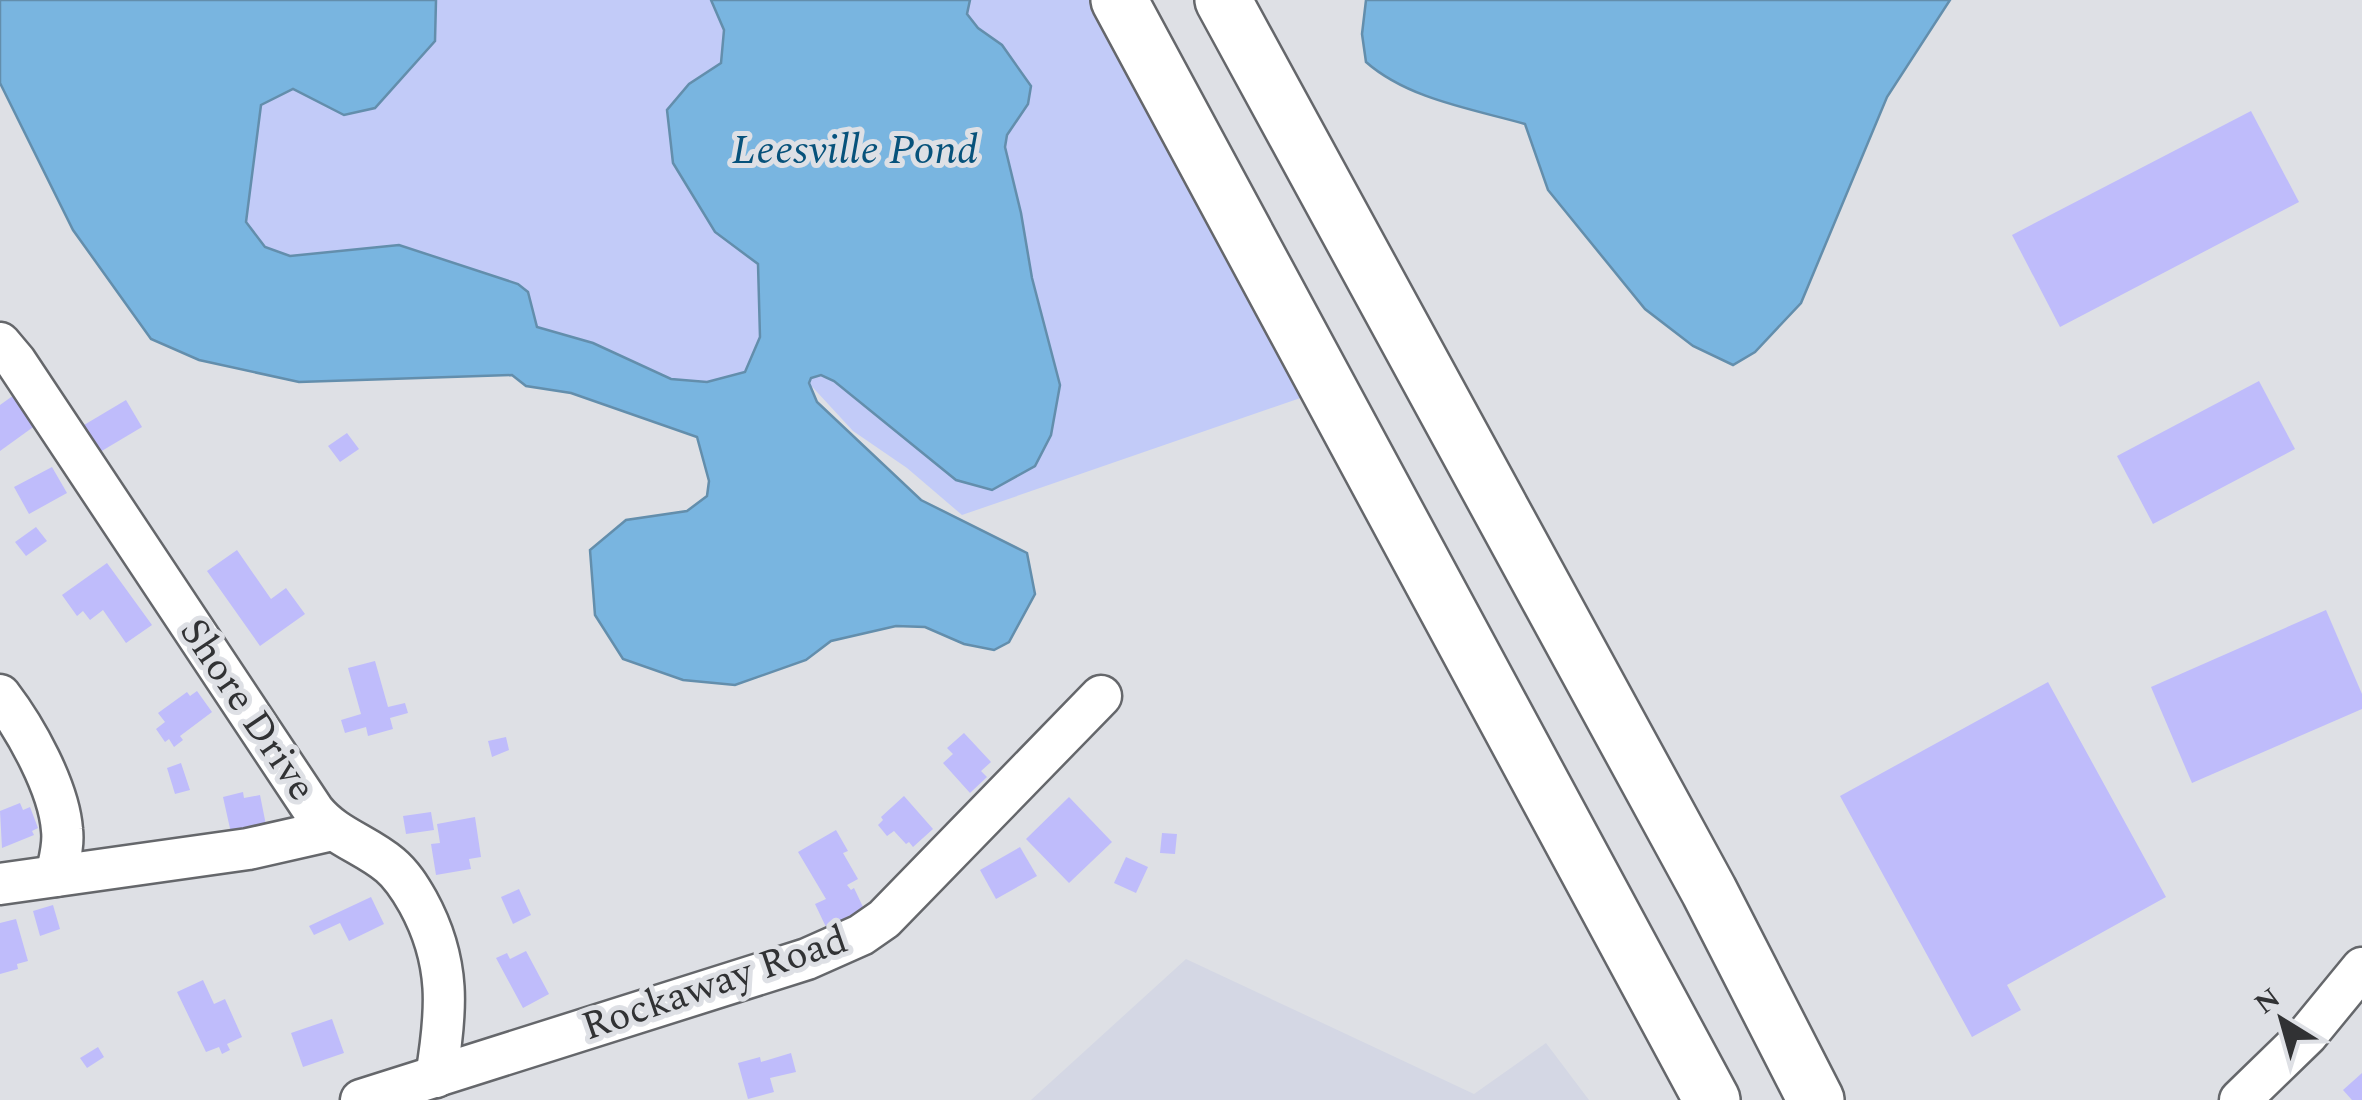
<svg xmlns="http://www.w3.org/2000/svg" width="2362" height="1100" font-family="Spectral,serif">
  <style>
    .built { fill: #d4d7e4 }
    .green { fill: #c2cbf8 }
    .water { fill: #79b5e0; stroke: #638eac; stroke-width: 2.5 }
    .building { fill: #bfbcfb }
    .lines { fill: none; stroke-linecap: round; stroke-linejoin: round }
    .minor-casing { stroke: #65676b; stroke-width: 45 }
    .highway-casing { stroke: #65676b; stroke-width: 60 }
    .minor { stroke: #fff; stroke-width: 40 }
    .highway { stroke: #fff; stroke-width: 55 }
    .labels { text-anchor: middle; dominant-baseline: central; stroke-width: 10; stroke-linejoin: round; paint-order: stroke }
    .street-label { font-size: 40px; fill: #313234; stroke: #dee0e5 }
    .water-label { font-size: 42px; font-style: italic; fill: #07527b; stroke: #dee0e5 }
  </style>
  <rect width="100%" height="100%" fill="#dee0e5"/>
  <polygon class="built" points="1186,959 1474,1094 1546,1043 1589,1100 1031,1100"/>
  <g class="green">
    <polygon points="436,0 711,0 724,30 721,64 689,84 715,232 758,264 760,337 745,372 707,382 671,379 593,343 537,327 528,292 399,245 291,256 265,247 246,221 261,105 293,89 344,115 435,41"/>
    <polygon points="916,0 1096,0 1315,393 962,515 907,468 853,431 793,366"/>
  </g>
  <g class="water">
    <polygon points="0,0 436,0 435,41 375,108 344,115 293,89 261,105 246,222 265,247 290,256 399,245 518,284 528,292 537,327 593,343 671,379 707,382 745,372 760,337 758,264 715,232 673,163 667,110 689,84 721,63 724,30 711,0 970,0 967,14 978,28 1002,45 1031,86 1028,104 1007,135 1005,147 1021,213 1032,278 1060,385 1051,435 1035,466 992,490 956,480 834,381 821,375 811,378 809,383 817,402 921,500 1027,553 1035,594 1009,642 994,650 964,644 925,627 896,626 831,641 806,660 735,685 683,680 623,659 595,615 590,550 626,520 687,511 707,496 709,481 697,437 571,393 526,386 512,375 299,382 199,360 151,339 73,230 0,83"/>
    <path d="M1366 0H1950L1887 97 1801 303 1755 352 1733 365 1693 346 1645 309 1548 190 1525 124C1472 109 1408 99 1366 62L1362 34Z"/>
  </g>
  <g class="building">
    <polygon points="2251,111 2299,202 2060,327 2012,235"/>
    <polygon points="2259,381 2295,449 2153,524 2117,456"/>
    <polygon points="14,395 36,425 0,451 0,405"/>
    <polygon points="126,400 142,427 100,452 84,425"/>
    <polygon points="347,433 359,449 340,462 328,446"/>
    <polygon points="52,467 67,493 29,514 14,487"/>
    <polygon points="36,527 47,541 26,556 15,542"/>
    <polygon points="237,550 271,599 286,588 305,614 260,646 207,571"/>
    <polygon points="107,563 152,625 126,643 103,610 90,620 83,611 77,616 62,595"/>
    <polygon points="2326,610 2362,694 2362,709 2192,783 2151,687"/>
    <polygon points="375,661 388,707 405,703 408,713 390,718 393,729 368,736 366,727 345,733 341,720 361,714 348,668"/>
    <polygon points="2048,682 2166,897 2007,985 2021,1010 1972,1037 1840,796"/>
    <polygon points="197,691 212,712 180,736 183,740 174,747 169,739 165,742 156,729 165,722 158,713 187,692 190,696"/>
    <polygon points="964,733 991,762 981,771 987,777 970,793 943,763 953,754 947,748"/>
    <polygon points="506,737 509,750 492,757 488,741"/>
    <polygon points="181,763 190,790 175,794 167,768"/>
    <polygon points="243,792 244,798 260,795 266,825 231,833 223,797"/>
    <polygon points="904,796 933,829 913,847 909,842 906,844 894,831 887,836 878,825 883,820 881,817"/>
    <polygon points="1069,797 1112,842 1069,883 1026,839"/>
    <polygon points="20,803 23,810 30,807 38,828 32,831 34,835 2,848 0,811"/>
    <polygon points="431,812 434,830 406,834 403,816"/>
    <polygon points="475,817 481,857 469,859 471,869 436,875 431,844 440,843 437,824"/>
    <polygon points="836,830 848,851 843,853 858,879 847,885 851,890 854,888 864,909 826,927 815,904 826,899 798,852"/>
    <polygon points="1162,833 1177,834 1175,854 1160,853"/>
    <polygon points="1020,847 1037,876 996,899 980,870"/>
    <polygon points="1126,857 1148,867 1136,893 1114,883"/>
    <polygon points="519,889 531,915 513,924 501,897"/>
    <polygon points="371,897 384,924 349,941 340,923 314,935 309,926"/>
    <polygon points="53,905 60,929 40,936 33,911"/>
    <polygon points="16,919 28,961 17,964 18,969 0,974 0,923"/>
    <polygon points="526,951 549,994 523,1008 496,958 507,953 510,959"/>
    <polygon points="203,980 214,1004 225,999 242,1037 227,1044 230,1050 222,1054 219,1047 206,1052 177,992"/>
    <polygon points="332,1019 344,1053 303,1067 291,1033"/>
    <polygon points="98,1047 104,1057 87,1068 80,1058"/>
    <polygon points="791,1053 796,1072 770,1078 774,1092 748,1099 738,1063 760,1057 761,1062"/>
    <polygon points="2362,1073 2362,1100 2352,1100 2343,1090"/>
  </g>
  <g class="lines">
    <g class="minor-casing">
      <g id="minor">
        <path d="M0 343 16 362 314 811C335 837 365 844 390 865 402 875 410 888 418 902 451 962 447 1011 436 1077"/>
        <path d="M0 695C26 729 59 788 62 830 64 846 59 861 56 876"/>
        <polyline points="0,884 248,849 332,830"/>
        <polyline points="361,1100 807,959 861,935 884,919 1101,696"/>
        <polyline points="2240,1100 2307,1035 2362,968"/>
      </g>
    </g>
    <g class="highway-casing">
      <g id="highway">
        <polyline points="1119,0 1712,1100"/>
        <polyline points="1223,0 1709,891 1816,1100"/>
      </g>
    </g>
    <use href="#minor" class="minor"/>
    <use href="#highway" class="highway"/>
  </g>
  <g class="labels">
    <g class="street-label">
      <text transform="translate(247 710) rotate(56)">Shore Drive</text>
      <text transform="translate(715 984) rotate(-19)">Rockaway Road</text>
    </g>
    <g class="water-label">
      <text x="855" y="150">Leesville Pond</text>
    </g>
  </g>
  <g transform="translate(2282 1020) rotate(323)" stroke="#dee0e5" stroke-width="8" paint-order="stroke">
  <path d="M0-8L18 38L0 25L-18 38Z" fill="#313234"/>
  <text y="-15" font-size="28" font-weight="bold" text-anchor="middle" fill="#313234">N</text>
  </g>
</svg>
